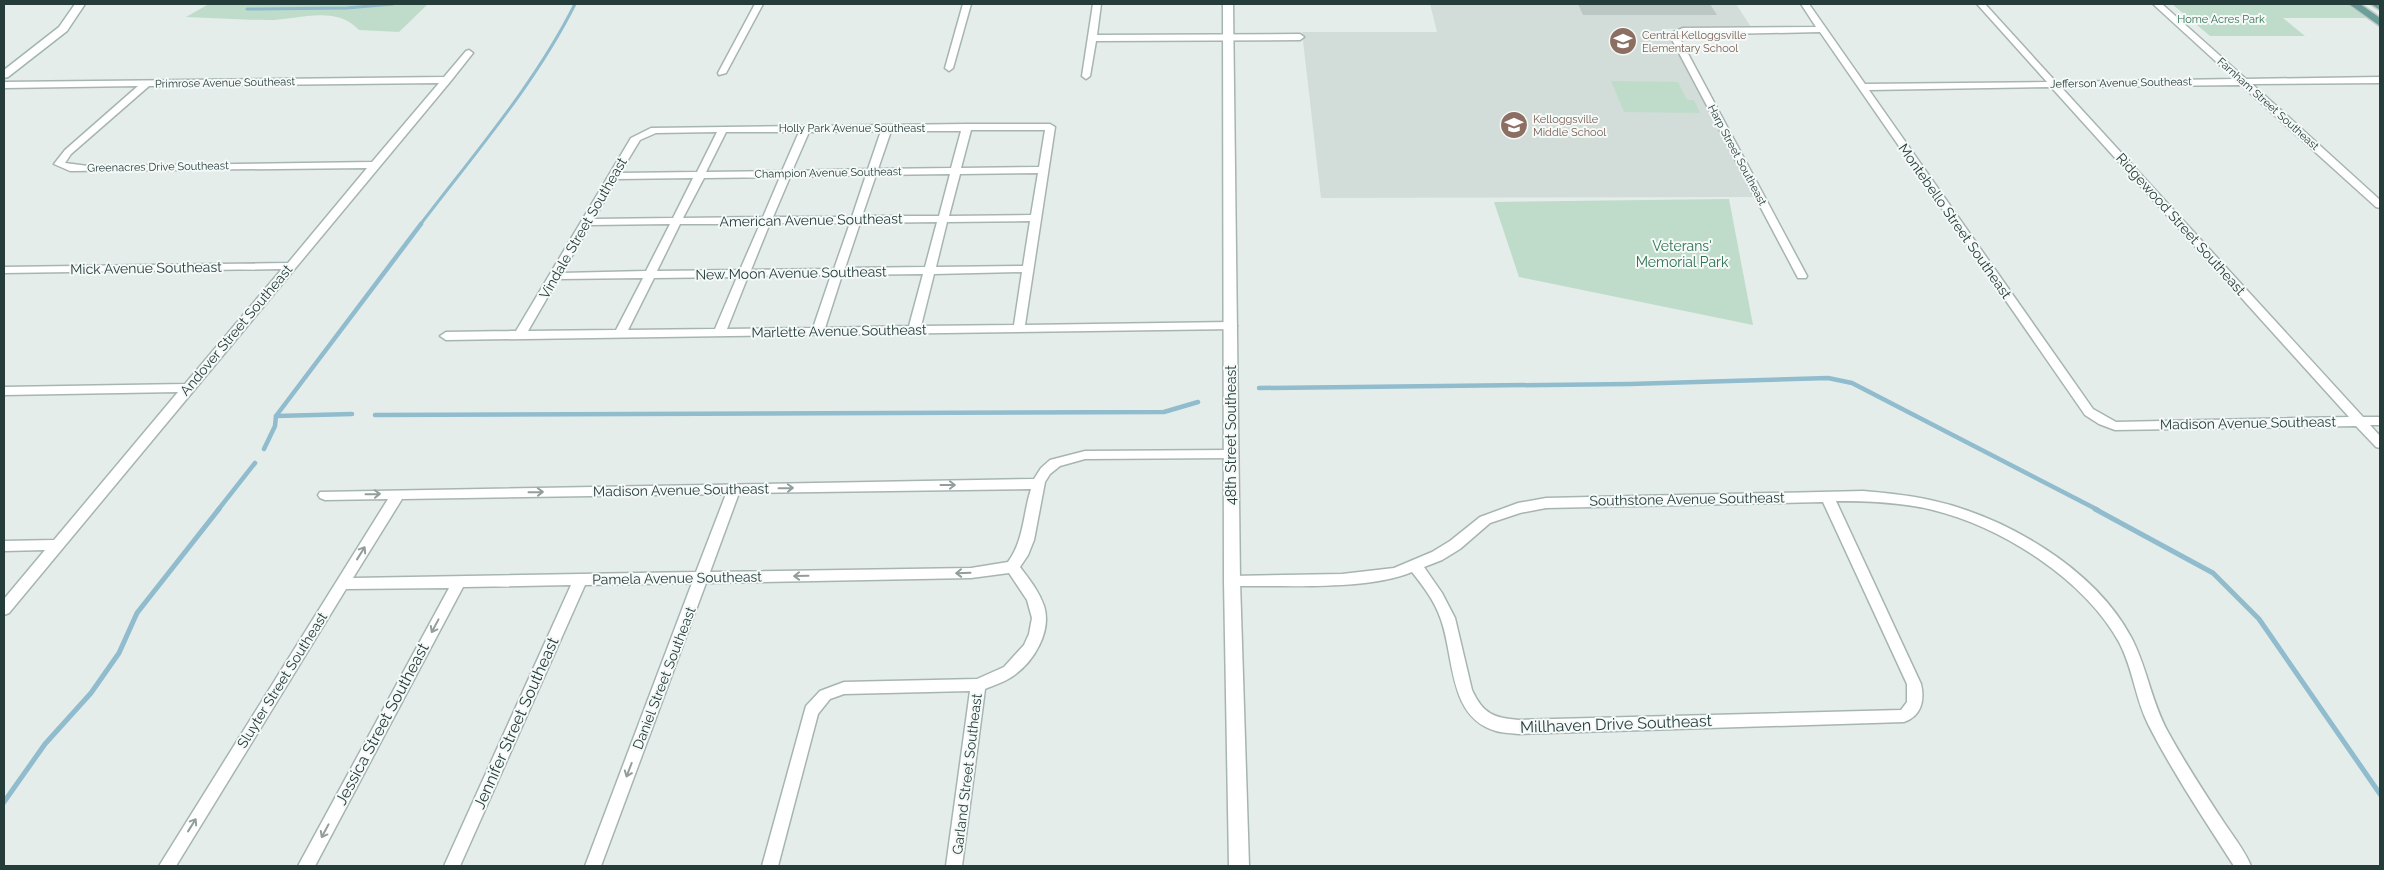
<svg xmlns="http://www.w3.org/2000/svg" width="2384" height="870" font-family="Raleway,sans-serif">
  <style>
    .built { fill: #d2ddd9 }
    .green { fill: #bfdccb }
    .lines { fill: none; stroke-linecap: round; stroke-linejoin: round }
    .stream-far2 { stroke: #90bcce; stroke-width: 3 }
    .stream-far1 { stroke: #90bcce; stroke-width: 4.5 }
    .stream { stroke: #90bcce; stroke-width: 5 }
    .building { fill: #bac7c3 }
    .minor-casing { stroke: #a7b5b2; stroke-width: 3 }
    .tertiary-casing { stroke: #a7b5b2; stroke-width: 3 }
    .secondary-casing { stroke: #a0b5b0; stroke-width: 3 }
    .primary-casing { stroke: #c2c9c8; stroke-width: 3 }
    .minor { fill: #fff; fill-rule: evenodd }
    .tertiary { fill: #fff; fill-rule: evenodd }
    .secondary { fill: #fff; fill-rule: evenodd }
    .primary { fill: #6c9f99; fill-rule: evenodd }
    .oneway { stroke: #929e9c }
    .labels { text-anchor: middle; dominant-baseline: central; stroke-width: 4; stroke-linejoin: round; paint-order: stroke }
    .far-park-label { font-size: 11px; fill: #317253; stroke: #f5f9f8 }
    .far-education-label { font-size: 11px; fill: #785e54; stroke: #f5f9f8; text-anchor: start }
    .far-street-label { font-size: 11px; fill: #253d3a; stroke: #f5f9f8 }
    .street-label { font-size: 14px; fill: #253d3a; stroke: #f5f9f8 }
    .park-label { font-size: 14px; fill: #317253; stroke: #f5f9f8 }
    .near-street-label { font-size: 16px; fill: #253d3a; stroke: #f5f9f8 }
  </style>
  <rect width="100%" height="100%" fill="#e4edea"/>
  <polygon class="built" points="1430,4 1736,4 1751,27 1665,29 1754,197 1321,198 1302,32 1437,32"/>
  <g class="green">
    <path d="M209 4H428L399 32 359 30C336 4 298 20 268 20 241 20 213 18 186 17Z"/>
    <polygon points="2172,4 2347,4 2366,18 2283,18 2305,36 2210,36"/>
    <polygon points="1611,81 1678,82 1687,100 1694,100 1700,113 1624,112"/>
    <polygon points="1729,199 1753,325 1519,277 1494,202"/>
  </g>
  <g class="lines">
    <g class="stream-far2">
      <polyline points="247,9 347,8 393,4"/>
      <path d="M420 225C474 154 535 84 575 4"/>
    </g>
    <g class="stream-far1">
      <polyline points="1259,388 1630,384 1828,378 1852,383 2098,510"/>
      <polyline points="375,415 1164,412 1198,402"/>
      <polyline points="276,416 352,414"/>
      <polyline points="264,449 275,426 276,416 421,224"/>
      <polyline points="218,510 255,463"/>
    </g>
    <g class="stream">
      <polyline points="2095,509 2213,573 2259,619 2380,794"/>
      <polyline points="4,802 45,744 91,693 119,653 137,613 219,509"/>
    </g>
  </g>
  <polygon class="building" points="1578,4 1710,4 1717,15 1583,15"/>
  <g class="lines">
    <g class="minor-casing">
      <g id="minor">
        <polygon points="755,4 763,4 726,73 719,75 718,73"/>
        <polygon points="963,4 971,4 953,68 949,71 945,68"/>
        <polygon points="1093,4 1101,4 1097,35 1300,34 1304,37 1300,40 1096,41 1090,76 1086,79 1082,76"/>
        <path d="M1801 4H1809L1865 84 2047 82 1977 4H1985L2056 82 2235 79 2153 4H2162L2246 79 2380 77V83L2252 84 2380 200V208L2376 207 2241 85 2061 87 2363 417H2380V425H2370L2380 436V448L2376 447 2356 426 2115 430 2099 424 2085 415 1820 32 1678 35 1807 276 1806 278H1798L1669 34 1683 28 1816 27ZM2051 87 2349 417 2116 422 2093 409 1869 90Z"/>
        <path d="M469 50 473 53 450 82 9 613 4 615V599L45 550 4 551V541L54 540 178 392 4 395V387L185 384 282 269 4 273V267L288 263 367 168 70 171 54 164 65 150 138 86 4 88V82L444 77 466 51ZM439 83 372 162 88 166 65 163 71 154 149 86Z"/>
        <path d="M967 124H1050L1055 127 1025 325 1231 322 1237 326 1235 329 446 340 440 336 446 332 516 331 631 138 651 128ZM971 130H1045L1039 167 961 168ZM881 131 868 169 792 171 809 132ZM891 131H961L951 168 878 169ZM717 132 697 172 620 173 640 140 656 133ZM726 132H799L782 171 706 172ZM1038 173 1031 215 949 216 960 174ZM950 174 939 216H862L876 175ZM866 175 852 217H773L790 177ZM780 177 763 217 683 218 704 178ZM693 178 673 218 594 219 617 179ZM1030 221 1023 266 936 267 947 222ZM937 222 925 267 845 268 860 223ZM770 223H850L834 269 751 270ZM670 224 646 271 562 273 590 225ZM680 224H760L740 270 657 271ZM1022 272 1014 325 921 326 934 274ZM923 274 909 326 825 328 842 275ZM831 275 813 328 727 329 748 276ZM737 277 715 329 628 330 654 278ZM643 278 616 330 528 331 558 279Z"/>
        <path d="M1231 450 1237 454 1231 458 1085 459 1060 466 1050 474 1045 482 1034 540 1028 555 1020 567C1029 579 1039 591 1044 606 1052 631 1034 662 1013 676 1005 682 994 685 985 689L962 866H946L970 691 844 694 830 699 818 714 778 866H762L806 706 820 691 844 682 977 679 1004 667 1024 645 1029 634 1032 618 1027 600 1009 573 971 578 706 583 601 866H585L692 583 585 585 460 866H444L571 585 463 587 315 866H298L449 588 346 589 176 866H159L388 499 325 500 320 498 318 495 320 492 1034 479 1041 468 1050 460 1085 451ZM1031 489C1023 514 1024 540 1008 562L971 568 710 572 739 493ZM726 494 696 572 353 578 402 499Z"/>
        <path d="M1863 491C1886 493 1908 495 1930 500 2005 516 2094 568 2131 637 2147 667 2151 701 2168 732 2185 763 2204 792 2223 821 2233 836 2245 851 2251 866H2234C2204 819 2173 773 2148 724 2135 698 2133 668 2119 642 2084 579 2002 527 1933 510 1901 502 1868 501 1836 501L1921 684C1925 701 1921 716 1904 722L1519 734C1512 733 1503 733 1496 731 1447 717 1455 655 1440 617 1434 600 1423 586 1412 572 1365 591 1284 585 1232 586L1227 585 1225 581 1227 577 1232 576 1342 574 1394 568 1432 552 1450 541 1480 517 1518 503 1546 498ZM1823 502 1907 684V702L1901 710 1519 720C1494 718 1483 714 1472 690L1455 618 1442 593 1424 567 1442 560 1460 549 1490 523 1520 513 1546 508Z"/>
      </g>
    </g>
    <g class="tertiary-casing">
      <polygon id="tertiary" points="1223,4 1233,4 1240,581 1249,866 1229,866 1224,581"/>
    </g>
    <g class="secondary-casing">
      <polygon id="secondary" points="75,4 85,4 67,31 8,77 4,78 4,70 59,27"/>
    </g>
    <g class="primary-casing">
      <g id="primary">
        <polygon points="2349,4 2360,4 2380,18 2380,26"/>
        <polygon points="2371,4 2380,4 2380,10"/>
      </g>
    </g>
    <use href="#minor" class="minor"/>
    <use href="#tertiary" class="tertiary"/>
    <use href="#secondary" class="secondary"/>
    <use href="#primary" class="primary"/>
  </g>
  <defs><path id="oneway-shaft" d="M-6 0H5M1.5-3L5.5 0L1.5 3" fill="none" stroke-width="1.6" stroke-linecap="round" stroke-linejoin="round" transform="scale(1.25)"/></defs>
  <g class="oneway">
    <use href="#oneway-shaft" transform="translate(948 485)"/>
    <use href="#oneway-shaft" transform="translate(786 488) rotate(-1)"/>
    <use href="#oneway-shaft" transform="translate(536 492) rotate(-1)"/>
    <use href="#oneway-shaft" transform="translate(373 494) rotate(-1)"/>
    <use href="#oneway-shaft" transform="translate(361 553) rotate(-58)"/>
    <use href="#oneway-shaft" transform="translate(963 573) rotate(178)"/>
    <use href="#oneway-shaft" transform="translate(801 576) rotate(179)"/>
    <use href="#oneway-shaft" transform="translate(435 626) rotate(118)"/>
    <use href="#oneway-shaft" transform="translate(629 770) rotate(111)"/>
    <use href="#oneway-shaft" transform="translate(192 825) rotate(-58)"/>
    <use href="#oneway-shaft" transform="translate(325 831) rotate(118)"/>
  </g>
  <defs>
    <g id="school-disc" transform="scale(1.4375)"><circle r="9.5" fill="#8d6e63" stroke="#f5f9f8"/><path d="M0-5L7-2L0 1L-7-2ZM-4 1L0 2.5L4 1V4Q0 6-4 4Z" fill="#fff"/></g>
  </defs>
  <g fill-rule="evenodd">
    <use href="#school-disc" x="1623" y="41"/>
    <use href="#school-disc" x="1514" y="125"/>
  </g>
  <g class="labels">
    <g class="far-park-label">
      <text x="2221" y="19">Home Acres Park</text>
    </g>
    <g class="far-education-label">
      <text x="1642" y="35">Central Kelloggsville<tspan x="1642" dy="13">Elementary School</tspan></text>
      <text x="1533" y="119">Kelloggsville<tspan x="1533" dy="13">Middle School</tspan></text>
    </g>
    <g class="far-street-label">
      <text transform="translate(225 83) rotate(-1)">Primrose Avenue Southeast</text>
      <text transform="translate(2121 83) rotate(-1)">Jefferson Avenue Southeast</text>
      <text transform="translate(2268 104) rotate(42)">Farnham Street Southeast</text>
      <text x="852" y="128">Holly Park Avenue Southeast</text>
      <text transform="translate(1737 155) rotate(62)">Harp Street Southeast</text>
      <text transform="translate(158 167) rotate(-1)">Greenacres Drive Southeast</text>
      <text transform="translate(828 173) rotate(-1)">Champion Avenue Southeast</text>
    </g>
    <g class="street-label">
      <text transform="translate(811 220) rotate(-1)">American Avenue Southeast</text>
      <text transform="translate(1955 221) rotate(55)">Montebello Street Southeast</text>
      <text transform="translate(2181 224) rotate(48)">Ridgewood Street Southeast</text>
      <text transform="translate(583 228) rotate(-60)">Vindale Street Southeast</text>
      <text transform="translate(146 268) rotate(-1)">Mick Avenue Southeast</text>
      <text transform="translate(791 273) rotate(-1)">New Moon Avenue Southeast</text>
      <text transform="translate(236 330) rotate(-50)">Andover Street Southeast</text>
      <text transform="translate(839 331) rotate(-1)">Marlette Avenue Southeast</text>
      <text transform="translate(2248 423) rotate(-1)">Madison Avenue Southeast</text>
      <text transform="translate(1231 435) rotate(-90)">48th Street Southeast</text>
      <text transform="translate(681 490) rotate(-1)">Madison Avenue Southeast</text>
      <text transform="translate(1687 499) rotate(-1)">Southstone Avenue Southeast</text>
      <text transform="translate(677 578) rotate(-1)">Pamela Avenue Southeast</text>
      <text transform="translate(664 678) rotate(-69)">Daniel Street Southeast</text>
      <text transform="translate(282 680) rotate(-58)">Sluyter Street Southeast</text>
      <text transform="translate(967 774) rotate(-83)">Garland Street Southeast</text>
    </g>
    <g class="park-label">
      <text x="1682" y="246">Veterans'<tspan x="1682" dy="16">Memorial Park</tspan></text>
    </g>
    <g class="near-street-label">
      <text transform="translate(516 723) rotate(-66)">Jennifer Street Southeast</text>
      <text transform="translate(382 724) rotate(-62)">Jessica Street Southeast</text>
      <text transform="translate(1616 724) rotate(-2)">Millhaven Drive Southeast</text>
    </g>
  </g>
  <rect width="2384" height="870" fill="none" stroke="#253d3a" stroke-width="10"/>
</svg>
